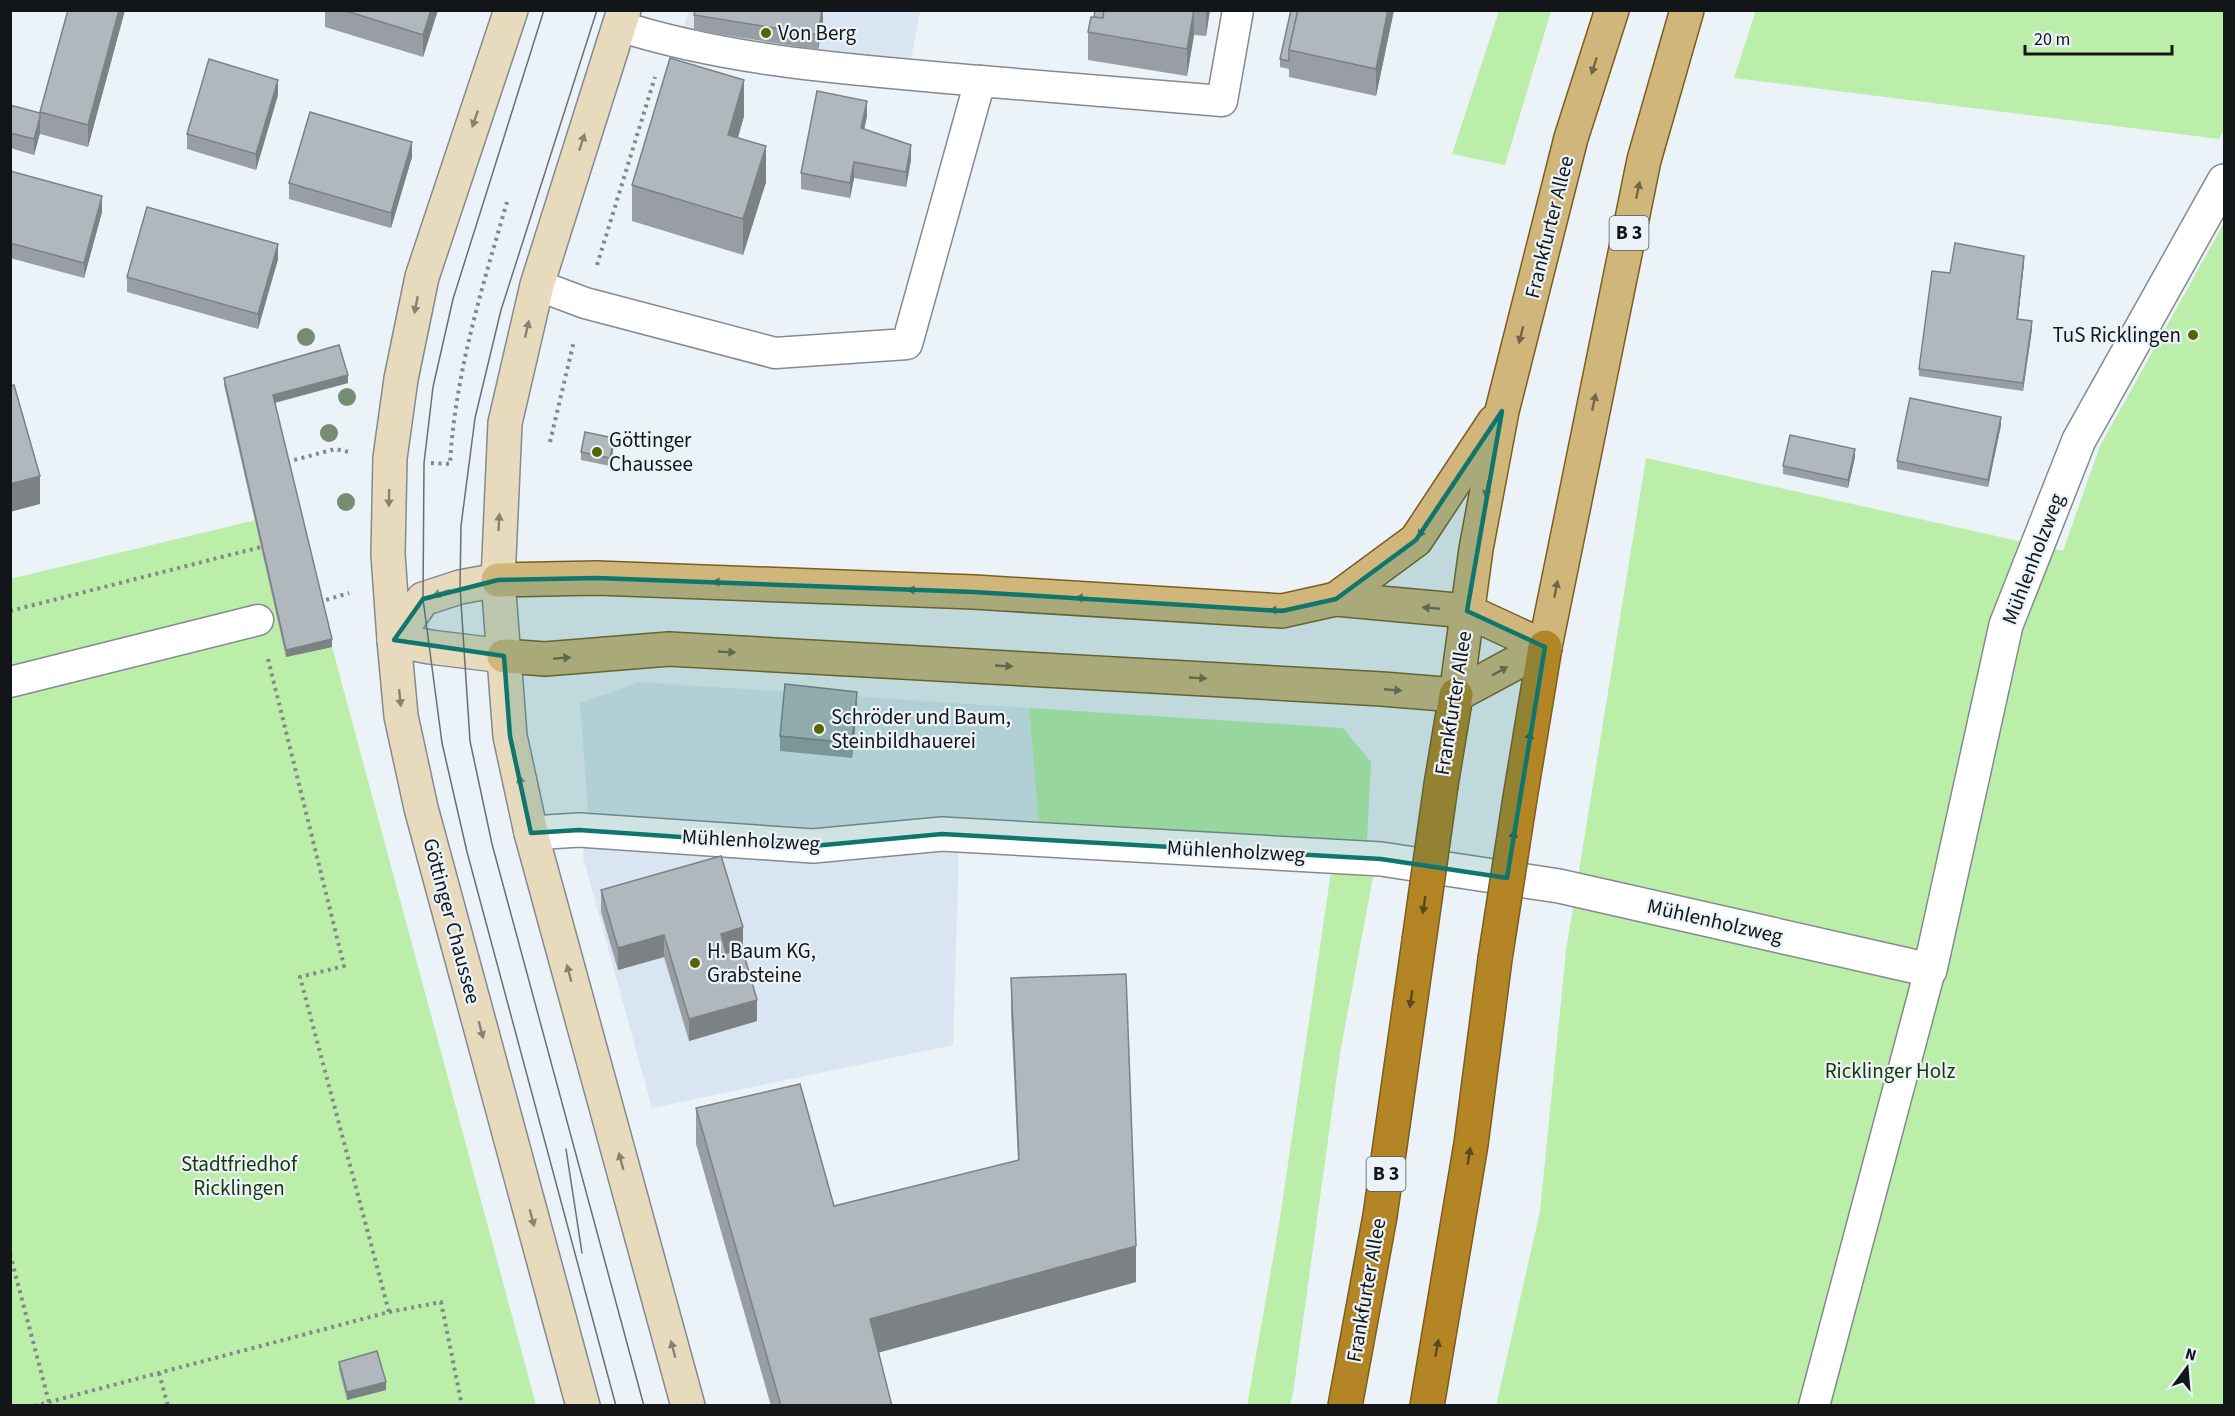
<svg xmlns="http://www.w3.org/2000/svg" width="2235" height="1416" font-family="'Source Sans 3',sans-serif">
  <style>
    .built { fill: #d9e6f1 }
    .green { fill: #baeea9 }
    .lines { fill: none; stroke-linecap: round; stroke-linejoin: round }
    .lane-casing { stroke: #848a8f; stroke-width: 33 }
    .street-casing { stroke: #848a8f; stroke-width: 36 }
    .secondary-casing { stroke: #848a8f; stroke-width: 36 }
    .primary-casing { stroke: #7b5e20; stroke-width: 36 }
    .highway-casing { stroke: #7b5e20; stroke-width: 36 }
    .path { stroke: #83888c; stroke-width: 4; stroke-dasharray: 3 4.5; stroke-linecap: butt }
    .lane { stroke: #fff; stroke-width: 30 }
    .street { stroke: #fff; stroke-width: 33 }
    .secondary { stroke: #e8dabd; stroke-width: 33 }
    .primary { stroke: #d1b67c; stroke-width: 33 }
    .highway { stroke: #b38524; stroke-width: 33 }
    .tram { stroke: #6a6f73; stroke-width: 1.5 }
    .highway-bridge-casing { stroke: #7b5e20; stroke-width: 36; stroke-linecap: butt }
    .highway-bridge { stroke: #b38524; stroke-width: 33 }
    .tree { fill: #768c73 }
    .wall { fill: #989ea3 }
    .shaded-wall { fill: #7c8184 }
    .building { fill: #b1b8bd; stroke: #7c8184; stroke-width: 1.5 }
    .oneway { fill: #72664a }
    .oneway2 { fill: #888273 }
    .oneway3 { fill: #5b481d }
    .marked { fill: #0f766e; fill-opacity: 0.2; stroke: #0f766e; stroke-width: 4.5; stroke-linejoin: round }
    .poi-dot { fill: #586301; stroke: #ebf2f8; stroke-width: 2 }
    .labels { text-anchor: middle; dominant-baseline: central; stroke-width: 4.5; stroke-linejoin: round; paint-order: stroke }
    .shield { fill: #ebf2f8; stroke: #54585b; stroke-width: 1.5 }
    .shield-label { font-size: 20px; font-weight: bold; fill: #131618 }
    .poi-label { font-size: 21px; fill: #131618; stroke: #ebf2f8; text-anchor: start }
    .street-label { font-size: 21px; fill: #131618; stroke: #ebf2f8 }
    .park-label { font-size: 21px; fill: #163806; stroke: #ebf2f8 }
  </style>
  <rect width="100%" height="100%" fill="#ebf2f8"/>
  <g class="built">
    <polygon points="689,11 920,11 909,71 680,38"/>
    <polygon points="640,682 1029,708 1039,827 959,849 953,1045 652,1108 583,857 588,809 580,703"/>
  </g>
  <g class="green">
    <polygon points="1756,10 2224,11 2224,130 2219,139 1734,78"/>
    <polygon points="1499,11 1551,11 1505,165 1452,154"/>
    <polygon points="2224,223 2224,1405 1496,1406 1540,1211 1566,951 1646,458 2063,551 2100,446"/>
    <polygon points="289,512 326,648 332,647 536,1405 11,1405 10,579"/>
    <polygon points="1029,708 1343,728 1371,762 1367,841 1039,827"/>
    <polygon points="1331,872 1373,877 1340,1053 1293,1393 1290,1405 1247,1406 1279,1225"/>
  </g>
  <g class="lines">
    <g class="lane-casing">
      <g id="lane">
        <path d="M619 26C735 63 859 70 980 81"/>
        <polyline points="537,285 585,303 775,353 907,344 980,81 1222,101 1238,10"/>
        <polyline points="10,682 258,620"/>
        <polyline points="1814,1406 1930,970"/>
      </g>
    </g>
    <g class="street-casing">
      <polyline id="street" points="531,833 579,830 813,846 942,834 1381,859 1559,886 1930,970 2006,625 2079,440 2224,181"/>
    </g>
    <g class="secondary-casing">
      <g id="secondary">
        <polyline points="511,10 422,277 401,379 390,458 388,554 394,640 401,716 421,808 583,1406"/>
        <polyline points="624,10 537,285 505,423 498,580 510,736 531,833 688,1406"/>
        <polyline points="394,640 423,599 460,587 498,580"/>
        <polyline points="394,640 430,647 504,656"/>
      </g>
    </g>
    <g class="primary-casing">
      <g id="primary">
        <polyline points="498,580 597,578 974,592 1282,611 1336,599 1467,611 1545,647"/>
        <polyline points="1336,599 1416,540 1494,422"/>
        <polyline points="1545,647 1644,160 1687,10"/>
        <polyline points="504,656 545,659 669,649 1382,689 1456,695 1545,647"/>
        <polyline points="1456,695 1476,549 1502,411 1571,138 1612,10"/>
      </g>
    </g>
    <g class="highway-casing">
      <g id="highway">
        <polyline points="1441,785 1456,695"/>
        <polyline points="1520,798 1545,647"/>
        <polyline points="1345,1406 1380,1216 1419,941"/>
        <polyline points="1427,1406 1471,1144 1495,959"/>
      </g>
    </g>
    <g class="path">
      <polyline points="597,265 655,77"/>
      <polyline points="550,442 574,341"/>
      <polyline points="287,462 335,449 349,452"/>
      <path d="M431 463 450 464C455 374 482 288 507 202"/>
      <polyline points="319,602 349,593"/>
      <polyline points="10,611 265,546"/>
      <polyline points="10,1254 50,1406"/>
      <polyline points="389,1312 441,1302 462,1406"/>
      <polyline points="159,1373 168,1406"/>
      <polyline points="34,1406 389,1312 300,977 344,966 268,659"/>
    </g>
    <use href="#lane" class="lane"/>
    <use href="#street" class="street"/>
    <use href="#secondary" class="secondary"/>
    <use href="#primary" class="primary"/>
    <use href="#highway" class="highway"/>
    <g class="tram">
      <polyline points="544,10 453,299 433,387 424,463 423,599 442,743 467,852 616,1406"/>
      <polyline points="597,10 501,310 475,418 461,526 460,587 470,741 492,844 644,1406"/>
      <polyline points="566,1149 582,1253"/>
    </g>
    <g class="highway-bridge-casing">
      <g id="highway-bridge">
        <polyline points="1419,941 1441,785"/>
        <polyline points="1495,959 1520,798"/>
      </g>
    </g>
    <use href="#highway-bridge" class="highway-bridge"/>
  </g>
  <g class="tree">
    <circle cx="306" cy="337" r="9"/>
    <circle cx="347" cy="397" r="9"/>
    <circle cx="329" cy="433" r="9"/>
    <circle cx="346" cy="502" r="9"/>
  </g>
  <g class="wall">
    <polygon points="68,10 125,10 88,147 40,134 40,133 34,155 10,148 10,105 40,113"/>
    <polygon points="325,10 438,10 423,57 325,27"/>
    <polygon points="823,10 823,22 818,50 694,30 694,15"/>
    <polygon points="1095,10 1210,10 1206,36 1194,35 1187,76 1088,60 1088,32 1094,17"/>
    <polygon points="1291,10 1394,10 1376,96 1289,77 1289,69 1280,67 1280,59"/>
    <polygon points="278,95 256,170 187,149 187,134"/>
    <polygon points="744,116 738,138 766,182 743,255 632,221 632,185"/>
    <polygon points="867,116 864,129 911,160 906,187 854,178 850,198 801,189 801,173"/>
    <polygon points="412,157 391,228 289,199 289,183"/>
    <polygon points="10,171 102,212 84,278 10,258"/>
    <polygon points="278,259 258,329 127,292 127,277"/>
    <polygon points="2024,263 2018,319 2032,329 2023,391 1919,376 1919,369 1950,273"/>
    <polygon points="224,378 348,383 275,403 332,647 286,657 224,385"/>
    <polygon points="2001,425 1988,487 1897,469 1897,461"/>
    <polygon points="614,445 610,466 581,460 581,452"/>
    <polygon points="1855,457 1848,488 1783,474 1783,466"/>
    <polygon points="857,707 852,758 780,751 780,736"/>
    <polygon points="601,890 743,949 742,950 757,1021 689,1041 664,957 618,970 601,912"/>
    <polygon points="1011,978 1136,1282 879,1352 892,1406 771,1406 696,1144 696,1108 834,1206 1018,1161 1011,1014"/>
    <polygon points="339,1362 386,1390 347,1400 339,1369"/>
  </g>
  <g class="shaded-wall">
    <polygon points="119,10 125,10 88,147 88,125"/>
    <polygon points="431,10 438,10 423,57 423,35"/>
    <polygon points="822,10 823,22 818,50 818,35"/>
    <polygon points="1194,10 1194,35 1187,76 1187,49"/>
    <polygon points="1206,10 1210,10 1206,36"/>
    <polygon points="1388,10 1394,10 1376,96 1376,69"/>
    <polygon points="278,80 278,95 256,170 256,154"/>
    <polygon points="744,80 744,116 728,171 728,135"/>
    <polygon points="867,101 867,116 861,144 861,128"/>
    <polygon points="40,117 40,133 34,155 34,139"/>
    <polygon points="412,142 412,157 391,228 391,213"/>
    <polygon points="911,145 911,160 906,187 906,172"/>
    <polygon points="766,146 766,182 743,255 743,219"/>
    <polygon points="854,162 854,178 850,198 850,183"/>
    <polygon points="102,196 102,212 84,278 84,263"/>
    <polygon points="278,244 278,259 258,329 258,314"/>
    <polygon points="2024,256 2024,263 2017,327 2017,319"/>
    <polygon points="2032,321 2032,329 2023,391 2023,383"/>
    <polygon points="348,375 348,383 273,403 273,395"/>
    <polygon points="2001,417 2001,425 1988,487 1988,480"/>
    <polygon points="614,438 614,445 610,466 610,458"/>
    <polygon points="1855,449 1855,457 1848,488 1848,480"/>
    <polygon points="40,476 40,504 10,512 10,484"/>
    <polygon points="332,639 332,647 286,657 286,650"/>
    <polygon points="857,692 857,707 852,758 852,743"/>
    <polygon points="743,927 743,949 721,956 721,934"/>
    <polygon points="664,935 664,957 618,970 618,948"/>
    <polygon points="757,1000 757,1021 689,1041 689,1019"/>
    <polygon points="1136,1246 1136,1282 870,1355 870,1319"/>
    <polygon points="386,1382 386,1390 347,1400 347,1392"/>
  </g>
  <g class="building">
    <polygon points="68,10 119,10 88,125 40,112"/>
    <polygon points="343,10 431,10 423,35"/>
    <polygon points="695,10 822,10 818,35 694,15"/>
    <polygon points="1095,10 1104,10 1103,18 1094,17"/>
    <polygon points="1104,10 1194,10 1187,49 1088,32 1091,17 1103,18"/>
    <polygon points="1291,10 1298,10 1289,50 1289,61 1280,59"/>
    <polygon points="1298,10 1388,10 1376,69 1289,50"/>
    <polygon points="670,58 744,80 728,135 766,146 743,219 632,185"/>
    <polygon points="209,59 278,80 256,154 187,134"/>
    <polygon points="817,91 867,101 861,128 911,145 906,172 854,162 850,183 801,173"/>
    <polygon points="10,105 40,113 40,117 34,139 10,133"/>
    <polygon points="310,112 412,142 391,213 289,183"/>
    <polygon points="10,171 102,196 84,263 10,243"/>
    <polygon points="147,207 278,244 258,314 127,277"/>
    <polygon points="1955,243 2024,256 2017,319 2032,321 2023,383 1919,369 1932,271 1950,273"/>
    <polygon points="339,345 348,375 273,395 332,639 286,650 224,378"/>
    <polygon points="14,385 40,476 10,484 10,386"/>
    <polygon points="1910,398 2001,417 1988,480 1897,461"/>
    <polygon points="585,432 614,438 610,458 581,452"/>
    <polygon points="1790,435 1855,449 1848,480 1783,466"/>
    <polygon points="785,684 857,692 852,743 780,736"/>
    <polygon points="721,856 743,927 721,934 726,953 742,948 757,1000 689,1019 664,935 618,948 601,890"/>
    <polygon points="1126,974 1136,1246 870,1319 892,1406 781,1406 696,1108 800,1084 834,1206 1019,1160 1011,978"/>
    <polygon points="377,1351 386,1382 347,1392 339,1362"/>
  </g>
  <defs><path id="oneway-solid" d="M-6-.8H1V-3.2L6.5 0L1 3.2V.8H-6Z" transform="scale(1.5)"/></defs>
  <g class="oneway">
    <use href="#oneway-solid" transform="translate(1594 66) rotate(108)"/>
    <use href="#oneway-solid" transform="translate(1638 190) rotate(-78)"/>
    <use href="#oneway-solid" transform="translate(1521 335) rotate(104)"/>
    <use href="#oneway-solid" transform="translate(1594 402) rotate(-78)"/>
    <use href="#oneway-solid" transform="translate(1487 489) rotate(101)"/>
    <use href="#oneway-solid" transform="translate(1423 530) rotate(124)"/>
    <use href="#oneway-solid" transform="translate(721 582) rotate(-178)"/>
    <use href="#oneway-solid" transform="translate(1556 589) rotate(-79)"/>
    <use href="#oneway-solid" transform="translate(916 590) rotate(-178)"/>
    <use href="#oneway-solid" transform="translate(1084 598) rotate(-177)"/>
    <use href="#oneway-solid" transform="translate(1431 608) rotate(-175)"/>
    <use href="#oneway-solid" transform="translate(1278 610) rotate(178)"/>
    <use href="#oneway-solid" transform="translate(727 652) rotate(3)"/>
    <use href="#oneway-solid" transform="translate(562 658) rotate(-5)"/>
    <use href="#oneway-solid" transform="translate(1004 666) rotate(3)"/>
    <use href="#oneway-solid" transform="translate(1500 671) rotate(-29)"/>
    <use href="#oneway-solid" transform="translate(1198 678) rotate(3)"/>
    <use href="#oneway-solid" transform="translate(1393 690) rotate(5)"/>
  </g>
  <g class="oneway2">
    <use href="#oneway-solid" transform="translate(475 119) rotate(109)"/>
    <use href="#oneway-solid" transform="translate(582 142) rotate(-72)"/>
    <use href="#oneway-solid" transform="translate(416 305) rotate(101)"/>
    <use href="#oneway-solid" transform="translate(527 329) rotate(-77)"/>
    <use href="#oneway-solid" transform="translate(389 498) rotate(91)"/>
    <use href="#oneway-solid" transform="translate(499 522) rotate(-87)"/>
    <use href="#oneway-solid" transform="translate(441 593) rotate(162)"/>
    <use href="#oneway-solid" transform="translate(400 698) rotate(84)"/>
    <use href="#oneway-solid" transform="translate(521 784) rotate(-102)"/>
    <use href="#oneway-solid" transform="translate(569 973) rotate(-105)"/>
    <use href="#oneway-solid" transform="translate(481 1030) rotate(75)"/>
    <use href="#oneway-solid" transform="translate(621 1161) rotate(-105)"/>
    <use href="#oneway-solid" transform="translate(532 1218) rotate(75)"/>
    <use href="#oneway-solid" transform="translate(673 1349) rotate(-105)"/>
  </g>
  <g class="oneway3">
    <use href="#oneway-solid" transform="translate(1529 740) rotate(-80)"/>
    <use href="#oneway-solid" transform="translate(1513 839) rotate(-81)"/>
    <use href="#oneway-solid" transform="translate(1424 905) rotate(98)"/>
    <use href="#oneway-solid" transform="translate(1411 999) rotate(98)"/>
    <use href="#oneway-solid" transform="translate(1469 1156) rotate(-81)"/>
    <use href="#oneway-solid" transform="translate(1437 1348) rotate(-80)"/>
  </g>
  <path class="marked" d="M1502 411 1467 611 1545 647 1507 878 1381 859 942 834 813 846 579 830 531 833 510 736 504 656 394 640 423 599 498 580 597 578 974 592 1282 611 1336 599 1416 540Z"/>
  <g class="poi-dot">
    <circle cx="766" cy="33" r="6"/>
    <circle cx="2193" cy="335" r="6"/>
    <circle cx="597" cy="452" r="6"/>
    <circle cx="819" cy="729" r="6"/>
    <circle cx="695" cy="963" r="6"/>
  </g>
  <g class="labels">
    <g class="shield">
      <rect x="1609.5" y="216" width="39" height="34" rx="4.5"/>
      <rect x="1366.5" y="1157" width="39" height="34" rx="4.5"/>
    </g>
    <g class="shield-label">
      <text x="1629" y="233">B 3</text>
      <text x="1386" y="1174">B 3</text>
    </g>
    <g class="poi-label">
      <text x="778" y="33">Von Berg</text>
      <text x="2181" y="335" text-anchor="end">TuS Ricklingen</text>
      <text x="609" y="440">Göttinger<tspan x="609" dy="24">Chaussee</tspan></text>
      <text x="831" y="717">Schröder und Baum,<tspan x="831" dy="24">Steinbildhauerei</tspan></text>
      <text x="707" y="951">H. Baum KG,<tspan x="707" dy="24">Grabsteine</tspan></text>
    </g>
    <g class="street-label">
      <text transform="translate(1549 227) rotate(-76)">Frankfurter Allee</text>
      <text transform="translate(2033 559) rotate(-69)">Mühlenholzweg</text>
      <text transform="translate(1453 703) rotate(-81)">Frankfurter Allee</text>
      <text transform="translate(751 840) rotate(3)">Mühlenholzweg</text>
      <text transform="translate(1236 851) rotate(3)">Mühlenholzweg</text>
      <text transform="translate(452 921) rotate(75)">Göttinger Chaussee</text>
      <text transform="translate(1715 921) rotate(13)">Mühlenholzweg</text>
      <text transform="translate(1366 1290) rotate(-80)">Frankfurter Allee</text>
    </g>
    <g class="park-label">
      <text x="1890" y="1071">Ricklinger Holz</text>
      <text x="239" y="1164">Stadtfriedhof<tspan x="239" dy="24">Ricklingen</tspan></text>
    </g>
  </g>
  <rect width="2235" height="1416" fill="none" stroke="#131618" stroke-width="24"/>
  <g transform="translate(2187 1368) rotate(16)" stroke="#ebf2f8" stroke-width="4.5" paint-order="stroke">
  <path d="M0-4.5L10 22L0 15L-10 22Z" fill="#131618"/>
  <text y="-9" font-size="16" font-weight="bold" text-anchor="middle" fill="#131618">N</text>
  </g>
  <path d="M2025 45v9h147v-9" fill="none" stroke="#131618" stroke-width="3"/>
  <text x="2034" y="45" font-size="18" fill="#131618" stroke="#ebf2f8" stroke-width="4.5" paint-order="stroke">20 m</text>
</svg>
